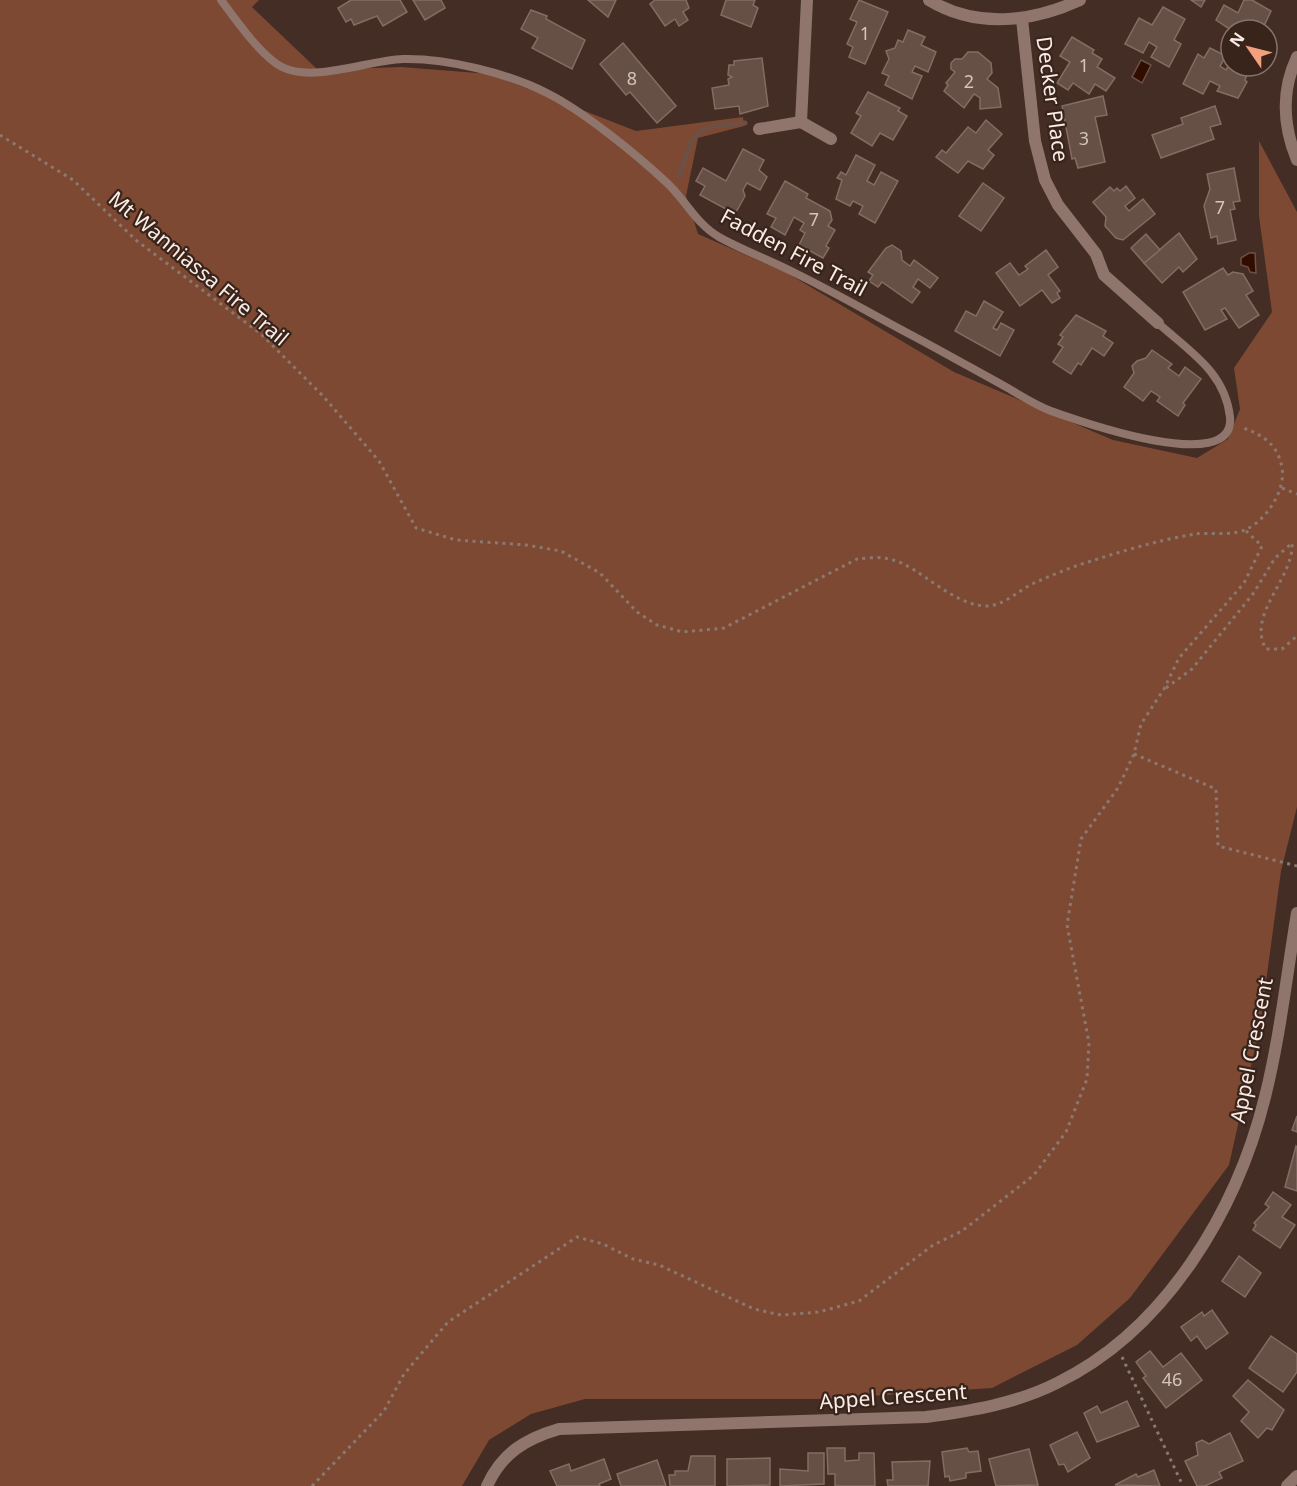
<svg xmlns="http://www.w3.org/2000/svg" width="1297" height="1486" font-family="'Noto Sans',sans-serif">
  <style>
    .forest { fill: #7e4932 }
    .water { fill: #310d00; stroke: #6d5045; stroke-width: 1.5 }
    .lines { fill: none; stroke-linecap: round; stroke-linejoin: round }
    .stream { stroke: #6d5045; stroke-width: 5 }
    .building { fill: #664f45; stroke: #856c62; stroke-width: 1.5 }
    .path { stroke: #8b7971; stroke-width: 3; stroke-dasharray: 3 4.5; stroke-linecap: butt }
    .service { stroke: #8f756b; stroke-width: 8 }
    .minor { stroke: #8f756b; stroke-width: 12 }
    .tertiary { stroke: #8f756b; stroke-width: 12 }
    .labels { text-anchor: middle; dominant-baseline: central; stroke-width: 4.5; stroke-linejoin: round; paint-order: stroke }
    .number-label { font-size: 18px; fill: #d4c4bd }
    .street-label { font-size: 21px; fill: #f9ebe5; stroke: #38241b }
  </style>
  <rect width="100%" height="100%" fill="#432d25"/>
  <polygon class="forest" points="0,0 259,0 252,7 318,70 401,67 490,74 636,131 743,117 744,126 698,138 686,196 698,234 787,273 954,372 1113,440 1197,458 1228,439 1240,409 1234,368 1272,312 1259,216 1259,141 1297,212 1297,807 1281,871 1260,1026 1229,1165 1130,1298 1077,1345 992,1388 824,1399 585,1399 531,1414 489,1440 462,1486 0,1486"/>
  <g class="water">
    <polygon points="1141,60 1151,65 1142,83 1132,77"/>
    <polygon points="1249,253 1255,253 1256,273 1250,272 1248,267 1241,265 1241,258"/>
  </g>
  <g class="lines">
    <path class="stream" d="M679 175C696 128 692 127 745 123"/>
  </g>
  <g class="building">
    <polygon points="351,0 400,0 407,12 383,26 377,16 354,25 351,19 346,22 338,8"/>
    <polygon points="413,0 441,0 445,8 425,20"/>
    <polygon points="588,0 616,0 608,17"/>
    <polygon points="655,0 686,0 689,8 683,12 688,20 679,26 675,19 665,26 650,4"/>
    <polygon points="726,0 755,0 753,5 758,8 751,27 721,15"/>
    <polygon points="859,0 888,12 865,64 849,57 853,47 847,44 857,22 850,19"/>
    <polygon points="1191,0 1205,0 1201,7"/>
    <polygon points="1244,0 1252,0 1271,11 1262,30 1231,30 1216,20 1224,5 1238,13"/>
    <polygon points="1163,7 1185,19 1174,40 1181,44 1169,67 1151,57 1157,47 1149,42 1143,53 1125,44 1139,18 1152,25"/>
    <polygon points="531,10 547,16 546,19 585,40 572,69 532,48 538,38 521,29"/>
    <polygon points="908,30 925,37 921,45 936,52 928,72 915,66 912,72 922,76 912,99 885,85 889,76 882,73 889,59 886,51 895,48 898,40 903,42"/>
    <polygon points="1072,37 1094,50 1092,53 1102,59 1097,67 1115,78 1106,91 1095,84 1089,94 1073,83 1068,90 1057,83 1070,62 1060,56"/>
    <polygon points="623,43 676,106 657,123 630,92 626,95 600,64"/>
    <polygon points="1210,48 1226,56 1220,66 1226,70 1231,60 1231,66 1250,66 1245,80 1247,82 1238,98 1217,91 1220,86 1210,81 1203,94 1183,84 1198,54 1204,58"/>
    <polygon points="968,52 978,52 991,63 992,73 987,79 998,88 1001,107 980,109 980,98 974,94 964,108 944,91 948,85 946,83 955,72 951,69 951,63 955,59 962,59"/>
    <polygon points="762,58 768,106 740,114 739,106 715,109 712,88 729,85 728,79 732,77 728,75 729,65 734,65 734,61"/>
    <polygon points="868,92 900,108 898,111 907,116 893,140 880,133 872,146 851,133 861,116 856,113"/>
    <polygon points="1103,96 1107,115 1095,117 1105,162 1078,168 1075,158 1072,159 1062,106"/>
    <polygon points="1215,106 1221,124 1210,127 1214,139 1161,158 1152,135 1183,124 1181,118"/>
    <polygon points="986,120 1002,134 988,150 994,155 983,169 968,161 958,173 936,157 942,150 946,153 968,127 976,133"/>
    <polygon points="743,149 764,160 759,170 767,177 760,190 747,183 743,190 745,196 735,214 700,195 705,186 696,181 703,168 726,181"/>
    <polygon points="856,155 875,165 867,181 874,185 881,172 898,181 875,223 859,214 863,206 853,201 850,206 836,199 842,180 837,178 841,172 846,175"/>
    <polygon points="1234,168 1240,201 1233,202 1235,209 1230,210 1236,240 1218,244 1217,236 1211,238 1204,206 1210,189 1207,174"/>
    <polygon points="785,181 808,194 806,198 830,211 832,220 828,226 835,230 826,246 829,248 823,258 799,245 805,233 800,230 804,223 794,217 785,235 771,227 776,218 767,214"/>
    <polygon points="983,183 1004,198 981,231 959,216"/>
    <polygon points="1126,186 1135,198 1125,206 1129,211 1143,199 1155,214 1123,240 1116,238 1105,226 1106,217 1093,202 1110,187 1114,191 1117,188 1120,191"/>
    <polygon points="1179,233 1197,259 1183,272 1179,267 1162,283 1144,263"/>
    <polygon points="1146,234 1160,250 1144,263 1131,248"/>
    <polygon points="892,245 901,251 902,260 910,266 914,260 938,278 930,288 918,279 913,287 920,292 912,303 882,282 878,287 869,281 873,275 868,272 886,248"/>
    <polygon points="1046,250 1058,267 1048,275 1060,291 1057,293 1060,298 1052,303 1042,290 1020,306 996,273 1010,263 1019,275 1028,269 1025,266"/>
    <polygon points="1223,268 1228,275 1233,272 1243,274 1253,291 1246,295 1259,315 1239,328 1225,308 1221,310 1227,319 1205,330 1183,292"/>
    <polygon points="984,301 1003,312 993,328 997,330 1001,323 1014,330 1000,356 955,331 966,311 976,316"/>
    <polygon points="1076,315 1106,331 1103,336 1113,343 1104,356 1092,348 1081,365 1078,363 1071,374 1053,362 1063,347 1058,344 1063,337 1060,335"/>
    <polygon points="1152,350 1172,364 1168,368 1179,376 1185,367 1201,379 1183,403 1185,405 1178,416 1157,401 1160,397 1151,391 1143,401 1124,387 1134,373 1132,366 1137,361 1146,358"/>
    <polygon points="1297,1116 1297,1132 1292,1130"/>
    <polygon points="1296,1146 1297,1147 1297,1191 1285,1187"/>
    <polygon points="1273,1192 1291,1205 1282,1217 1295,1225 1280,1248 1253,1230 1256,1225 1254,1223 1269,1207 1265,1204"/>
    <polygon points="1239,1256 1261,1273 1245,1297 1222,1281"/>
    <polygon points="1212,1310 1228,1333 1206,1349 1197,1336 1191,1341 1181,1327 1202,1312 1204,1316"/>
    <polygon points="1271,1336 1297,1354 1297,1372 1283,1392 1249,1368"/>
    <polygon points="1150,1351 1163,1367 1181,1353 1202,1380 1166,1408 1143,1378 1146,1376 1136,1362"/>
    <polygon points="1248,1380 1284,1410 1272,1430 1267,1428 1258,1438 1241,1421 1249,1412 1233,1396"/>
    <polygon points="1127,1401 1139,1426 1097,1442 1084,1413 1097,1406 1101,1413"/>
    <polygon points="1077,1432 1090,1458 1068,1472 1064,1464 1059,1465 1050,1445"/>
    <polygon points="1230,1433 1243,1461 1219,1472 1222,1478 1205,1486 1197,1486 1185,1461 1198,1455 1196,1443 1202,1440 1209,1444"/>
    <polygon points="827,1448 845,1448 845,1461 859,1460 859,1453 874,1453 875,1486 835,1486 835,1474 828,1474"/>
    <polygon points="967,1448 969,1452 978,1451 981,1471 966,1473 966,1478 950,1481 949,1476 945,1477 942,1452"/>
    <polygon points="1029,1449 1038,1485 996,1486 989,1459"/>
    <polygon points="808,1453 824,1453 824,1484 780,1486 780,1469 808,1471"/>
    <polygon points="691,1456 715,1456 715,1486 670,1486 669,1475 675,1475 675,1471 688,1471"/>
    <polygon points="770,1458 770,1485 727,1486 727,1459"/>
    <polygon points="604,1459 611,1479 599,1484 600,1486 557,1486 550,1471 569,1464 571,1471"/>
    <polygon points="657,1460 666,1486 621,1486 617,1474"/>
    <polygon points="930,1461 928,1486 888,1486 887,1480 893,1480 892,1462"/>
    <polygon points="1154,1470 1160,1486 1115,1485 1136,1474 1138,1477"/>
  </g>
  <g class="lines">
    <g class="path">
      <path d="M0 135 73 180 137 241 261 334 323 396 379 461 416 528 456 540 526 545 561 551 600 573 637 612 657 625 683 632 724 628 857 559C868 558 881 556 893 560 920 567 952 605 986 606 1004 606 1019 590 1034 583 1048 577 1062 571 1076 566 1112 554 1158 540 1195 534 1210 532 1231 536 1245 530 1266 521 1286 490 1282 468 1278 444 1262 434 1240 427"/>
      <polyline points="1282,488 1297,494"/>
      <path d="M1166 688 1192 669 1253 594 1275 558 1292 543C1294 579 1246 614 1266 649H1282L1297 636"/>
      <polyline points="1134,754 1216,789 1218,846 1297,866"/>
      <polyline points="1122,1357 1183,1486"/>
      <polyline points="312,1486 384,1411 404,1374 448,1322 577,1237 603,1244 633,1259 659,1265 754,1309 781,1315 819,1312 859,1301 933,1245 962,1231 1034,1175 1066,1132 1087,1079 1089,1043 1067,925 1081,839 1118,788 1134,754 1141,724 1164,689 1179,658 1244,583 1262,546 1245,530"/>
    </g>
    <path class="service" d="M221 0C235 19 261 56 282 67 313 83 369 60 403 59 447 58 507 73 547 93 583 111 636 154 666 182 685 199 696 224 719 237 744 251 770 260 795 273 836 293 875 316 915 337 945 353 975 370 1006 387 1020 395 1035 405 1051 411 1079 421 1236 477 1230 417 1225 372 1190 352 1158 323"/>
    <g class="minor">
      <polyline points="807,0 801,122 831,139"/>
      <path d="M929 0C977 29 1032 22 1080 0"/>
      <polyline points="1022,19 1035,141 1045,180 1058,205 1096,254 1104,275 1158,323"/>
      <path d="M1297 57C1281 91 1283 126 1297 160"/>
      <polyline points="759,129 801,122"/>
      <path d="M487 1486C502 1453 525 1439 559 1429L926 1417C971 1411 1015 1404 1057 1383 1166 1330 1237 1210 1265 1097 1280 1037 1287 973 1297 913"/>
    </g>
    <polyline class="tertiary" points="1287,1486 1297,1476"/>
  </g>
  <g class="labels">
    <g class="number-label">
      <text x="865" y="33">1</text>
      <text x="1084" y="65">1</text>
      <text x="632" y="78">8</text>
      <text x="969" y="81">2</text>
      <text x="1084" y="138">3</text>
      <text x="1220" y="207">7</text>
      <text x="814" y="219">7</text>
      <text x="1172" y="1379">46</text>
    </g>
    <g class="street-label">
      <text transform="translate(1053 99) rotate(82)">Decker Place</text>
      <text transform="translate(794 252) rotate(28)">Fadden Fire Trail</text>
      <text transform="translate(199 268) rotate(40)">Mt Wanniassa Fire Trail</text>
      <text transform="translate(1251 1050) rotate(-79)">Appel Crescent</text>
      <text transform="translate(893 1396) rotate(-4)">Appel Crescent</text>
    </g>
  </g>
  <g transform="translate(1249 48) rotate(305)"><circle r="28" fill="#38241b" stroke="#85746c" stroke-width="1.5"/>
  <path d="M0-4.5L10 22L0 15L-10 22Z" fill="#f2a07e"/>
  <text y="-9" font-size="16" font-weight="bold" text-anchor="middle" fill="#f9ebe5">N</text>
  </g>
</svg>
